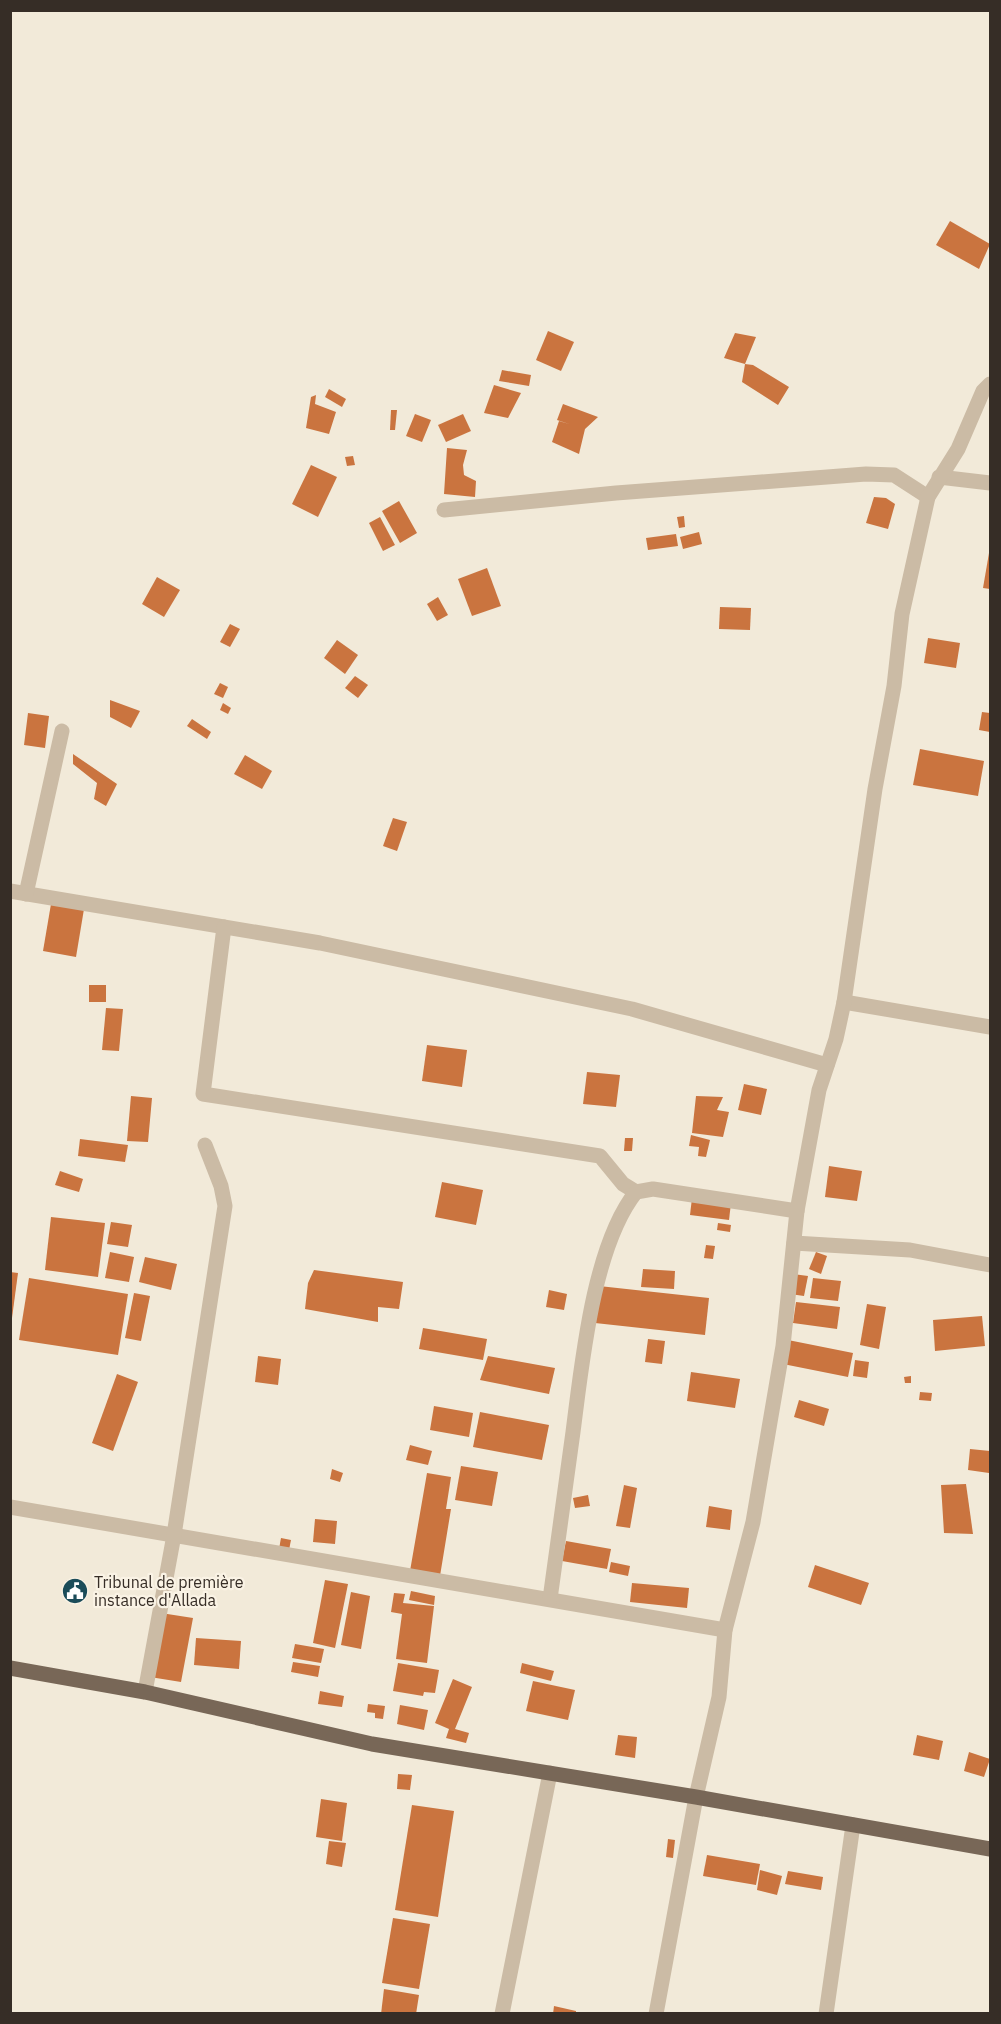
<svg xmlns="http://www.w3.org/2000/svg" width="1001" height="2024" font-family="'IBM Plex Sans',sans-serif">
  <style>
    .building { fill: #ca743f }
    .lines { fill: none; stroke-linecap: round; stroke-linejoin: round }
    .minor { stroke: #cbbba5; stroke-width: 15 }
    .major { stroke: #786757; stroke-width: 15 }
    .labels { text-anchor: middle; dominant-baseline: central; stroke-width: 4.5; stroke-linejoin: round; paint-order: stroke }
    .poi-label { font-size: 16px; fill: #362d26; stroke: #faf3e5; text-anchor: start }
  </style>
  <rect width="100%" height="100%" fill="#f2ead9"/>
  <g class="building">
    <polygon points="950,221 990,244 979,269 936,245"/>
    <polygon points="548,331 574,342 561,371 536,360"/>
    <polygon points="735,333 756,337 745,364 753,365 789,387 778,405 742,382 745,364 724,358"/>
    <polygon points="502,370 531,375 529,386 499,381"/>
    <polygon points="494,385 521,393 508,418 484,413"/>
    <polygon points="329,389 346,399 342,407 325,397"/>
    <polygon points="316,395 315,404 336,412 329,434 306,428 311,397"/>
    <polygon points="563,404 598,417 585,429 579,454 552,442 559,421 569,424 557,420"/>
    <polygon points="391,410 397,410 395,430 390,430"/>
    <polygon points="415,414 431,420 422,442 406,436"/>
    <polygon points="463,414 471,431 446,442 438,425"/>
    <polygon points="447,448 467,450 463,465 464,475 476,481 475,497 444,494"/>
    <polygon points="353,456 355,465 347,466 345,457"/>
    <polygon points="311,465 337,477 318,517 292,504"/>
    <polygon points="874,497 886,498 895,504 888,529 866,523"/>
    <polygon points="399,501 417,533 400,543 382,511"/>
    <polygon points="684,516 685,527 679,528 677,517"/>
    <polygon points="380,517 395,545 383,551 369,523"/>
    <polygon points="699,532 702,544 683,549 680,537"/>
    <polygon points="676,534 678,546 648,550 646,538"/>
    <polygon points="989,553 990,553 990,589 983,588"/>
    <polygon points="487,568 501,606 472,616 458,579"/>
    <polygon points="157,577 180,590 164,617 142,604"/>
    <polygon points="438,597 448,615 437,621 427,604"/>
    <polygon points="720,607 751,608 750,630 719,629"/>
    <polygon points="230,624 240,629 230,647 220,642"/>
    <polygon points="928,638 960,643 956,668 924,663"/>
    <polygon points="337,640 358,655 345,674 324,658"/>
    <polygon points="355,676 368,685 358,698 345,688"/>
    <polygon points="220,683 228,687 223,698 214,694"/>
    <polygon points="110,700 140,711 131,728 110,717"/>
    <polygon points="223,703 231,708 228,714 220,710"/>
    <polygon points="982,712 990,713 990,732 979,730"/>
    <polygon points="28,713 49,716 45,748 24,745"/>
    <polygon points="192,719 211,732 207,739 187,726"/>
    <polygon points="920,749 984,761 978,796 913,785"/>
    <polygon points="73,754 117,784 106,806 94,799 97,783 73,764"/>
    <polygon points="245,755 272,771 262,789 234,774"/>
    <polygon points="393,818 407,822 397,851 383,846"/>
    <polygon points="51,904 84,909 76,957 43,951"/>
    <rect x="89" y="985" width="17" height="17"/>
    <polygon points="106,1008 123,1009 119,1051 102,1050"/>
    <polygon points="427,1045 467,1050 462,1087 422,1081"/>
    <polygon points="587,1072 620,1075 616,1107 583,1104"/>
    <polygon points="744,1084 767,1089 761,1115 738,1110"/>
    <polygon points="131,1096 152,1098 148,1142 127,1141"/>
    <polygon points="696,1096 723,1097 717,1110 729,1112 723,1137 692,1133"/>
    <polygon points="691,1135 710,1140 706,1157 698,1156 699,1147 689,1146"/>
    <polygon points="625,1138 633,1138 632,1151 624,1151"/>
    <polygon points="80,1139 128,1145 125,1162 78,1156"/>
    <polygon points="829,1166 862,1171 857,1201 825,1197"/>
    <polygon points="60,1171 83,1179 79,1192 55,1185"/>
    <polygon points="442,1182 483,1190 476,1225 435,1217"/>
    <polygon points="692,1198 731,1203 729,1220 690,1215"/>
    <polygon points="51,1217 105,1223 98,1277 45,1270"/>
    <polygon points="111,1222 132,1225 128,1247 107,1244"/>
    <polygon points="718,1223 731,1225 730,1232 717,1230"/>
    <polygon points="706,1245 715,1246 713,1259 704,1258"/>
    <polygon points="110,1252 134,1257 129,1282 105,1278"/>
    <polygon points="816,1252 827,1256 821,1274 809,1269"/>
    <polygon points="145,1257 177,1264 171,1290 139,1282"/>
    <polygon points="643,1269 675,1271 674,1289 641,1287"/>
    <polygon points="314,1270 403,1282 399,1309 378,1307 378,1322 305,1309 308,1283"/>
    <polygon points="10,1272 18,1273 12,1318 10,1318"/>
    <polygon points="793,1274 808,1276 804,1296 790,1294"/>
    <polygon points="29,1278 128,1294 118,1355 19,1340"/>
    <polygon points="813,1278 841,1281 838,1301 810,1298"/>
    <polygon points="599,1286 709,1298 705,1335 595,1323"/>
    <polygon points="549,1290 567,1294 564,1310 546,1307"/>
    <polygon points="134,1293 150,1296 141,1341 125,1338"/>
    <polygon points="796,1302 840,1307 837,1329 793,1323"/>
    <polygon points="867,1304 886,1307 879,1349 860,1345"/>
    <polygon points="982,1316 985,1346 935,1351 933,1320"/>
    <polygon points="423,1328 487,1339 483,1360 419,1349"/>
    <polygon points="648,1339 665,1341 662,1364 645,1362"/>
    <polygon points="788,1340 853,1353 848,1377 783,1364"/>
    <polygon points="258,1356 281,1359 278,1385 255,1382"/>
    <polygon points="488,1356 555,1368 549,1394 480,1380"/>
    <polygon points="855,1360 869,1362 867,1378 853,1376"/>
    <polygon points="691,1372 740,1379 735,1408 687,1401"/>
    <polygon points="117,1374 138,1382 113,1451 92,1443"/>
    <polygon points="911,1376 911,1383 905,1383 904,1377"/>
    <polygon points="920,1392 932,1393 931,1401 919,1400"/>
    <polygon points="799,1400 829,1409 824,1426 794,1417"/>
    <polygon points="434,1406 473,1413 469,1437 430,1430"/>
    <polygon points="480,1412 549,1425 542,1460 473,1447"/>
    <polygon points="410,1445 432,1451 428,1465 406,1460"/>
    <polygon points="970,1449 990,1451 989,1473 968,1470"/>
    <polygon points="461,1466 498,1472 492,1506 455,1500"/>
    <polygon points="332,1469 343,1473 340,1482 330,1479"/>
    <polygon points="427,1473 451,1477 446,1509 451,1509 440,1576 410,1571"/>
    <polygon points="966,1484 973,1534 944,1533 941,1485"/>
    <polygon points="624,1485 637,1488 630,1528 616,1526"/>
    <polygon points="588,1495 590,1506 575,1508 573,1498"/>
    <polygon points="709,1506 732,1510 730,1530 706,1527"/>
    <polygon points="315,1519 337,1521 335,1544 313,1542"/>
    <polygon points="281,1538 291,1540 289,1550 279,1549"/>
    <polygon points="566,1541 611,1549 607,1569 562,1561"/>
    <polygon points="611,1562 630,1566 628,1576 609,1572"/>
    <polygon points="815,1565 869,1583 861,1605 808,1587"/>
    <polygon points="325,1580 348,1584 335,1648 313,1643"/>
    <polygon points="632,1583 689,1588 687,1608 630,1602"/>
    <polygon points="411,1591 435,1596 434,1605 409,1600"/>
    <polygon points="351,1592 370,1596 361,1649 341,1645"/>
    <polygon points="394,1593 405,1594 403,1603 434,1606 427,1663 396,1659 402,1614 391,1612"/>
    <polygon points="161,1613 193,1618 181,1682 150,1677"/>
    <polygon points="196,1638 241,1641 239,1669 194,1665"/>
    <polygon points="295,1644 324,1649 321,1663 292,1658"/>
    <polygon points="293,1662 320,1666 318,1677 291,1672"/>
    <polygon points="398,1663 439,1670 435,1693 424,1692 423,1696 393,1691"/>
    <polygon points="522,1663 554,1671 551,1681 520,1673"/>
    <polygon points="453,1679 472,1687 455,1729 469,1733 466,1743 446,1738 449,1729 435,1723"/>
    <polygon points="533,1681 575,1690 568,1720 526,1711"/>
    <polygon points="320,1691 344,1696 342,1707 318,1704"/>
    <polygon points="368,1704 385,1706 383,1719 375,1718 375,1713 367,1712"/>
    <polygon points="400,1705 428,1710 424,1730 397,1724"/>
    <polygon points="618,1735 637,1737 635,1758 615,1755"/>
    <polygon points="917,1735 943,1741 939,1760 913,1755"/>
    <polygon points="969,1752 990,1759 984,1777 964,1771"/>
    <polygon points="398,1774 412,1775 410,1790 397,1789"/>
    <polygon points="321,1799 347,1803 342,1841 316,1837"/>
    <polygon points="412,1805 454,1811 438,1917 395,1910"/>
    <polygon points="668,1839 675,1840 673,1858 666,1857"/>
    <polygon points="329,1841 346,1843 342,1867 326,1864"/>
    <polygon points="707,1855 760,1864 756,1885 703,1876"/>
    <polygon points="760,1870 782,1876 777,1895 757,1890"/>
    <polygon points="788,1871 823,1877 821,1890 785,1884"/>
    <polygon points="393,1918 430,1924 419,1989 382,1983"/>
    <polygon points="384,1989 419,1995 416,2014 381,2014"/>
    <polygon points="554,2006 576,2011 576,2014 553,2014"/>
  </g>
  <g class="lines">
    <g class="minor">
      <polyline points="939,477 990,483"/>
      <polyline points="444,510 616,493 866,474 894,475 928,497"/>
      <polyline points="10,891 320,943 632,1009 827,1065"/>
      <polyline points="26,894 62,731"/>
      <polyline points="224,927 203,1094 600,1156 623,1184 636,1192"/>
      <polyline points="844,1002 990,1027"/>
      <polyline points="794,1243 910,1250 990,1265"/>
      <polyline points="10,1507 725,1630"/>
      <path d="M550 1599C558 1544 565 1488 573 1432 582 1363 593 1246 636 1192L653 1189 797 1211"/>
      <polyline points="145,1692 174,1535 225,1206 221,1186 205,1145"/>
      <polyline points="502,2014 550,1773"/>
      <polyline points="656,2014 696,1797 719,1697 725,1630 753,1522 783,1346 797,1211 819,1090 836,1039 844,1002 875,789 894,686 902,614 928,497 958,449 983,391 990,384"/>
      <polyline points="826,2014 853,1825"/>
    </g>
    <polyline class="major" points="10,1668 145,1692 372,1744 696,1797 990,1849"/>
  </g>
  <defs>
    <g id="civic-disc" transform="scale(1.35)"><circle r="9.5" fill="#1b4c59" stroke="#faf3e5"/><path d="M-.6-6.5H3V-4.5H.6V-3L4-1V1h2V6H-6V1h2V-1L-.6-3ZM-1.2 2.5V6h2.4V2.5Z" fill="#fff"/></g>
  </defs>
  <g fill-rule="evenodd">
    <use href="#civic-disc" x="75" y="1591"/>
  </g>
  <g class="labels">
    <g class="poi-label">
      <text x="94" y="1582">Tribunal de première<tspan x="94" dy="18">instance d'Allada</tspan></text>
    </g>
  </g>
  <rect width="1001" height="2024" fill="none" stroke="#362d26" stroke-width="24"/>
</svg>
